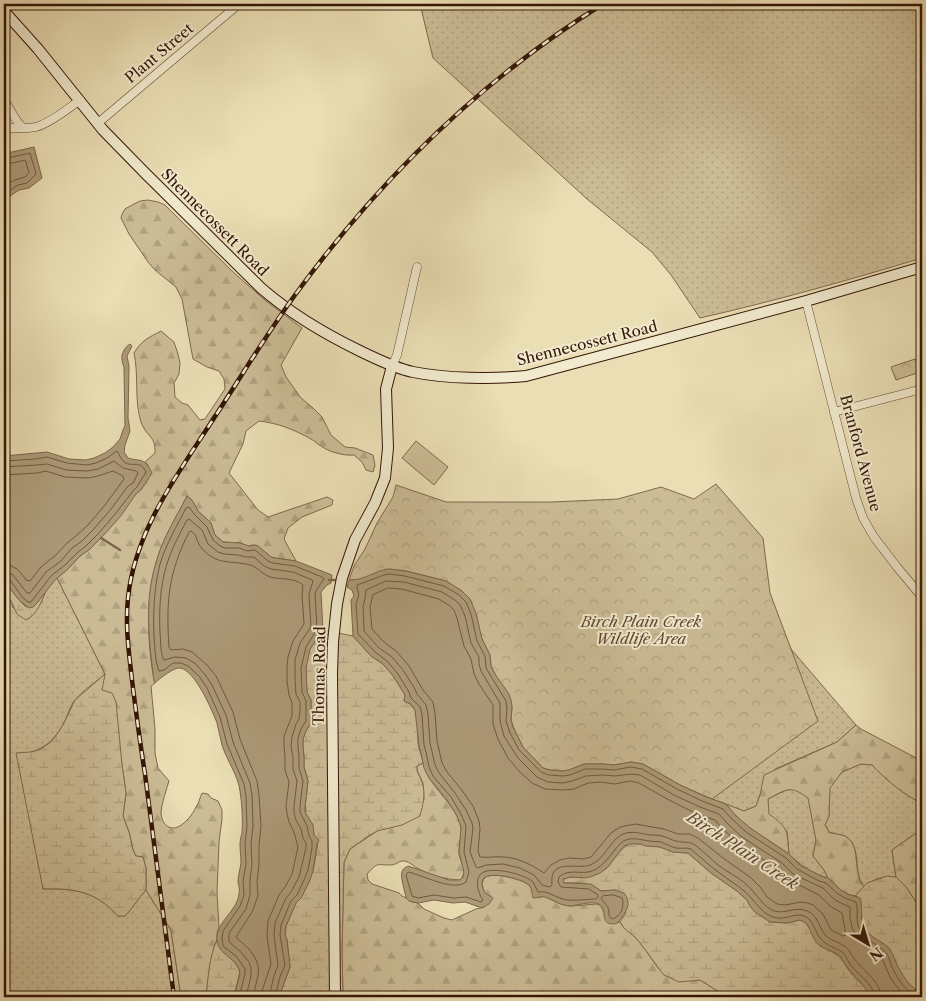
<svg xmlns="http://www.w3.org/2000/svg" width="926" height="1001" font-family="'Libre Caslon Text',serif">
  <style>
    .grass { fill: url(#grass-dots); stroke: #80684e }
    .forest { fill: url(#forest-firs); stroke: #80684e }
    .wetland { fill: url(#wetland-marsh); stroke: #80684e }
    .park { fill: url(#park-crowns); stroke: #80684e }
    .pitch { fill: #cbbc96; stroke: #80684e }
    .water { fill: #ac9a78; stroke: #7c654a }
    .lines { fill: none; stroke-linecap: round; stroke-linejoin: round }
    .shore { stroke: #70583e; stroke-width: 1 }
    .stream { stroke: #7c654a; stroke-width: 2.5 }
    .street-casing { stroke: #624731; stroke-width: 9 }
    .secondary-casing { stroke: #341505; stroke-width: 12 }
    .street { stroke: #f1eace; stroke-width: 8 }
    .secondary { stroke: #f1eace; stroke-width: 10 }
    .rail-casing { stroke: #341505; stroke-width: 4.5 }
    .rail { stroke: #f1eace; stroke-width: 2.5; stroke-dasharray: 8; stroke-linecap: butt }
    .labels { text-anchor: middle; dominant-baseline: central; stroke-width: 4; stroke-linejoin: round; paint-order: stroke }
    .street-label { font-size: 15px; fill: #341505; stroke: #f1eace }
    .park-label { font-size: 15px; font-style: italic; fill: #614730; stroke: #f1eace }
    .water-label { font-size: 16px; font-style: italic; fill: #644a33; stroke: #f1eace }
  </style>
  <defs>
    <pattern id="grass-dots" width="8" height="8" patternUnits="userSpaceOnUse" patternTransform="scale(1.25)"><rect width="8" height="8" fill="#cbbc96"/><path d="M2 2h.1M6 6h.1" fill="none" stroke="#afa180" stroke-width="1.8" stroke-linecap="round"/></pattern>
    <pattern id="forest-firs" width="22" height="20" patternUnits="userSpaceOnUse" patternTransform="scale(1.25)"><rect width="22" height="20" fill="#cbbc96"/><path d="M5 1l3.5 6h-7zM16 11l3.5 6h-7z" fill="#afa180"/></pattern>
    <pattern id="wetland-marsh" width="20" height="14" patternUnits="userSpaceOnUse" patternTransform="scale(1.25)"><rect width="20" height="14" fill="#cbbc96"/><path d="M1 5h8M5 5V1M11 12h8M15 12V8" fill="none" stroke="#afa180"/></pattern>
    <pattern id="park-crowns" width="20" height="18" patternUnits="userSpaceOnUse" patternTransform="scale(1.25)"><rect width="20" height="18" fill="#cbbc96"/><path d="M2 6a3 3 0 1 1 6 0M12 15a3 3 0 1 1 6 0" fill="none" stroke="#afa180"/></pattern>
  </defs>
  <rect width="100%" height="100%" fill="#eadeb4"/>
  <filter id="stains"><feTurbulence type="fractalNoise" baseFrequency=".004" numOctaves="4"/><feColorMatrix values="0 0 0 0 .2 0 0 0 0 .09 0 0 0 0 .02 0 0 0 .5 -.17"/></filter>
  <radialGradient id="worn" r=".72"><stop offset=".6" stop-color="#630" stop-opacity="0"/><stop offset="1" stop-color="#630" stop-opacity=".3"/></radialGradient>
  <g class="grass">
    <path d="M420 4H922V258C849 280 775 301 700 318L671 275 652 252 587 199 433 58Z"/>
    <path d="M57 578 105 674C96 682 83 690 75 700 70 706 68 714 65 721 58 735 47 748 31 752L43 889C75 888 97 892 118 916H125C133 908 138 898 146 890L171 930 181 997H4V590L11 601 13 608 41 603 47 588Z"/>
    <polygon points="785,635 791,649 856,725 837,742 775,769 760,795 756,806 744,811 704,796"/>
    <path d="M861 764 873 765C885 779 905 796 922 803V829L892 850 896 877C885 876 873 878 864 887 852 872 863 847 845 836 840 834 833 834 829 832L825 825 829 816V788L842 772Z"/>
    <path d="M792 789 799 791 809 798 816 840 813 856 824 870 828 878C813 874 800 865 789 854L787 831 768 814V799L784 791Z"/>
  </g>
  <g class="forest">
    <path d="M148 200 158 202 165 205 233 272 266 301 302 328 281 365 286 377 301 398 313 408 322 417 331 435 345 447 355 448 373 455 375 465 373 472 366 470 362 462 354 455C344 456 329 452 321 446 317 444 315 441 311 439 295 430 278 423 259 421L246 431 243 444 229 473 258 510 268 517 327 497 333 500 332 505 302 517 288 528 284 539 296 561 275 558 271 557 258 546 253 545 248 546 240 543 223 542 215 535 211 523 198 511 192 500 187 496C176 518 162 540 156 563 147 594 147 628 151 660 152 668 153 676 155 683L151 686 155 729V753L158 768 169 781C166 791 162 802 161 812 161 817 163 823 167 826 178 834 192 816 196 807 199 803 200 797 202 793L208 794 211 798 218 801 222 810V819L219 842 217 893 219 927 217 933V940L214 947 209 973 206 997H181L171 930 146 890V868L143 857 136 856 133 850 129 832 123 816 126 793 122 765 106 692 101 691 105 674 57 578 68 569 80 556 90 549 101 538 136 493C147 488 146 475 148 465L145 462 155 453C156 435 146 437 141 422 134 400 139 376 134 353 142 340 148 338 161 331L174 342 178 354 180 363 179 374 174 383 175 397 182 403 188 405 200 420 205 419 225 389 224 379 219 371 207 367 193 359 182 299 176 287 155 270 148 262 129 234 121 218 122 214 125 209 132 205 140 201Z"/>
    <path d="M856 725 861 729 922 761V803C905 796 885 779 872 765L861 764 842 772 830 788 829 816 825 825 829 832C834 834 840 834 845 836 863 847 851 872 864 887L855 896 847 894 841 890 828 878 824 870 813 856 816 840 808 798C790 785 787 789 768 799L769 814C789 828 787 831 789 854L750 828 735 815 726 804 744 811 756 806 760 795 764 775 837 742Z"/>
    <path d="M423 763C428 787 456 803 461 827 463 836 458 845 459 854 461 864 468 872 460 880 448 880 429 875 419 869 414 867 410 862 405 861 400 860 396 865 391 865 376 865 378 862 367 874L368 880 372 884 399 893 402 896 406 898 412 902 418 903 424 909 444 918 452 920 476 909 484 907C485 904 486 899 485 896 485 891 481 886 483 881 486 869 518 879 526 883 531 886 535 893 539 898L543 896 561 904 570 906 597 904C602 906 601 908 604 912 607 916 612 920 616 923L620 922C625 929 631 933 637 939 645 948 651 959 659 969L696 980H700L727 997H343L342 951 344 862 350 849 424 800 423 783 417 770V766Z"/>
    <polygon points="922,829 922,898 916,902 906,887 896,877 892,850"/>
  </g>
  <g class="wetland">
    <path d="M4 581 20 601 26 607 37 603 47 588C42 600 38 614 26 620L17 614 11 601 4 590Z"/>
    <path d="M323 630 353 636 371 656 383 664 394 677 405 695 404 701C422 708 417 728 418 743 419 750 422 756 423 763L417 766C416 773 420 776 422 782 426 793 423 805 420 816L402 825 377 831 370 835 350 849 344 862 342 951 343 997H279L290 967 287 940 285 935 286 926 296 903 301 898 309 882 313 871 317 849 318 841 314 835 312 823 309 821 305 812V807L308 781 304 767V756L303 747V739L306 731 311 723V700L307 692 306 679V662L310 649Z"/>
    <path d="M105 674 102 690 112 693 116 702 122 765 126 793 123 816 129 832 133 850 136 856 143 857 146 868V890C138 898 133 908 125 916H118C96 892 76 888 43 889L16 753 31 752 39 750 51 742 60 730 65 721 75 700Z"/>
    <path d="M632 843 660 847 673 852 688 853 711 873 737 891 747 900 750 906 755 912 763 917 770 922 787 923 800 920 806 923 820 946 831 951 841 958 848 969 855 978 865 987 871 997H727L700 980 679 982 664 975 659 969 647 952 636 938 624 928 620 922 626 913 615 890 601 891C588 881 579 883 564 883L563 881C569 873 580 880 589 876 595 874 602 872 607 868 615 859 620 847 632 843Z"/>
    <polygon points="887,876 896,877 906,887 916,902 919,918 920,935 922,949 922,994 909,985 901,974 889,948 868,934 864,928 858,897 855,896 867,883"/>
    <path d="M217 940C220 954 234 957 240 971L234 997H206C208 979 209 957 217 940Z"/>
  </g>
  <g class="park">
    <polygon points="915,359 920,372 896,380 891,367"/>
    <polygon points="716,484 763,538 770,593 818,721 712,799 680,785 643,764 631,762 614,765 603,764 584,764 569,770 563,771 550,770 543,768 523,747 515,731 511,720 512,707 491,666 490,655 482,639 470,599 462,591 446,581 406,571 389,569 359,580 349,580 354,566 365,549 377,523 393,497 396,485 446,502 552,502 618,499 661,487 694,499"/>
  </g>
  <polygon class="pitch" points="416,441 448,467 434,485 402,458"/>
  <g class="water">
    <polygon points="34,147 42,178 29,188 19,190 4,200 4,152 12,152"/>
    <path d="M130 344 132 346 127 356 129 366 128 418 130 431 125 445 124 452 128 458C142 462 144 457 152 473L141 490 136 494 120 517 101 538 90 549 80 556 68 569 55 580 37 603 33 607 29 608 20 601 4 581V456L47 452 69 459 86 460 94 458 105 453 113 447 120 439 123 430 125 426 124 367C123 364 122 362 122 360 121 353 125 347 130 344Z"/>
    <path d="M187 496 192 500 198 511 211 523 215 535 223 542 240 543 249 546 255 545 258 546 271 557 275 558 296 561 332 575 331 583 327 585 321 592 323 630 310 649 306 668 307 692 311 700V723L306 731 303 739V747L304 756V767L308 781 305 807V812L313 825 314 835 319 840 317 844 313 871 309 882 301 898 296 903 286 926 285 935 287 940 290 967 279 997H234L240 974C239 958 219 956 217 941 215 922 237 912 239 894 240 890 239 886 238 882 238 876 240 870 241 863 241 857 240 851 240 844 240 840 241 837 242 833 243 820 242 804 240 791 238 775 227 761 222 745 220 738 219 730 217 723 212 710 195 670 180 668 174 667 159 679 155 683L154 681C149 642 144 601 156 563 162 539 176 518 187 496Z"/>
    <path d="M389 569 406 571 446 581 462 591 470 599 476 613 482 639 490 655 491 666 495 674 509 694 511 700 512 706 511 720 513 727 523 747 543 768 550 770 563 771 569 770 584 764H603L614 765 631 762 643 764 680 785 704 796 726 804 735 815 750 828 789 854 800 865 821 876 828 878 841 890 847 894 860 898C863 907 860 916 863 925 867 937 881 940 889 948 892 952 894 957 896 962 902 976 909 986 922 994V997H871C863 984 856 978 847 967 844 964 843 960 841 957 834 950 824 950 817 943 812 938 811 929 806 923L800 920 787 923 770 922 755 912 750 906 747 900 737 891 711 873 688 853 673 852 660 847 645 846 641 844H630L624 846 607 868 600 873 593 876 586 878 571 877 563 879 564 883 591 884 601 891 615 890 624 893C631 902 628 909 622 917 619 921 618 924 613 924 599 924 608 908 599 904 590 901 579 905 571 906 561 906 554 900 545 897 541 896 537 898 533 898 532 895 532 890 530 886 525 879 490 871 484 878 480 882 483 889 485 893L493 898 489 904 482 908 465 902 453 903 434 900 418 903 409 901 406 898C405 892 400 876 402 872 403 868 405 868 408 866L449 880H460L463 877 464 872 459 852 461 827 457 816 447 800 429 778 424 768 421 753 419 746 415 710 411 704 404 701 405 695 394 677 383 664 371 656 353 636 351 600 354 596 352 590 347 587 349 580C364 581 375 570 389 569Z"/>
  </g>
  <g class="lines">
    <g class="shore">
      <polyline points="4,157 12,157 30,153 36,174 27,183 18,185 4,194"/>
      <polyline points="4,163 13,163 25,160 26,162 29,173 25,177 15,180 4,186"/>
      <path d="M4 461 36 459 47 457 67 463 87 465 96 463 107 458 117 451C119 454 121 459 124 462 133 468 140 459 146 472L137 487 133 491 116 513 98 534 87 545 77 553 65 565 51 576 31 602H28L23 598 10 580 4 578"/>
      <polyline points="4,467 37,465 47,464 66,470 87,471 98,469 114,461 123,468 136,471 138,473 133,483 128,486 111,509 93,530 82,541 72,548 61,561 46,572 30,593 27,593 13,575 9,573 4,572"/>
      <path d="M4 475 37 473 46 471 65 477 88 478 98 476 113 471 123 476 124 479 105 505 88 525 77 535 67 543 56 555 41 567 30 581 26 580C20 571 15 565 4 565"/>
      <path d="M388 588 402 589 439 599 450 606 454 610 457 618 464 646 471 659 474 674 479 684 493 705V724L498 739 508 758 519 771 532 783 545 789 563 790 574 789 588 783 601 782 615 784 630 781 639 783 671 801 697 814 715 820 722 828 737 842 777 869 789 880 819 895 830 906 842 913 846 935 843 936 831 930 823 914 813 905 808 903 801 902 785 905 777 904 767 897 761 888 750 877 723 858 698 838 690 834H678L664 829 635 824 620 827 611 833 591 857 584 859 569 858 560 860 551 865 544 873C532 865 519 858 504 857 496 856 488 858 480 857L478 851 480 829 479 821 473 806 461 789 447 772 442 763 437 741 435 713 433 702 423 690 409 666 397 652 384 642 372 629 370 607 373 595Z"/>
      <path d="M614 895 622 898C625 906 621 917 612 919L609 916C610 906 605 905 601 898L603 896Z"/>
      <path d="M239 997 245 974V969L236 956 223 946 222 938 223 931 240 906 244 895 243 881 246 864 245 844 247 826 246 796 244 784 227 744 220 717 207 688 199 676 188 666 181 663H173L164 670 159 671C155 661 155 648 154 637 153 613 154 588 160 564 166 544 177 526 186 508L188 507 190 508 194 514 207 527 213 540 220 546 225 548H239L247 551 255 550 268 561 273 563 295 566 322 577 324 579 317 589 315 593 317 629 306 647 301 668 302 692 306 701V721L301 729 298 738V747L299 756V768L303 781 300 806V812L307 826 309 836 312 841V848L308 870 304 880 297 895 291 901 281 925 280 935 285 965 280 977 275 997"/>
      <path d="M246 997 251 976V968L249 962 241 952 229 942V933L246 909 250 895V881L252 864 251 844 253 826 252 795 250 783 233 742 226 715 212 685 206 676 196 664 186 658 175 657 164 660C160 652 161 642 160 633 159 611 160 588 166 567 171 550 179 535 187 520L189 519 202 530 208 544 218 552 224 554 238 555 246 557H254L264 566 271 569 293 572 312 580 313 581 309 594 311 627 300 643 295 660V680L296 694 300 702V710L299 719 296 724 292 737 291 747 293 756V769L297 781 294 806V813L296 820 301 829 303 838 306 843V848L299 877 291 892 286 898 275 923 274 936 278 965 274 976 269 997"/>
      <path d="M253 997C257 975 265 968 248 948 244 944 239 941 236 937L252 912 258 896 257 881 259 865V845L261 826 259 795 257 781 240 739 233 712 216 676 207 665 192 652 183 649 171 650 169 647C166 602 168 574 189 532L191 531C196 534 196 538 199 544 202 550 209 556 216 559 224 563 241 562 250 565 256 566 262 574 270 577 281 580 294 577 303 585L302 595 304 624 293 641 288 657 287 666V681L289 695 292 703V716L284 736V746L285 757V770L289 782 286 806 287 814 289 822 294 832 298 847 292 874 285 887 279 895 268 921 267 936 271 964 262 991 261 997"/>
      <path d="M875 997C873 983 858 975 850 964 847 960 846 955 842 952 835 947 827 946 822 940 814 933 815 920 804 916 793 912 782 924 767 914 757 907 752 897 743 890 736 884 728 880 721 874 711 867 701 858 691 849 686 847 682 849 676 848 671 847 666 844 661 842 657 841 653 842 650 841 639 840 629 835 620 844 611 853 605 866 592 871 581 875 569 868 559 877L558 882 561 887 589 889 598 895V897L596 899C587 899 577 901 568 900 557 899 548 890 538 892 536 889 535 885 533 882 525 874 494 867 484 872 473 877 478 893 483 900L481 902 466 897 454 898 434 895 418 898 412 896 406 875 408 872C423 875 453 892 466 882L469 872 464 852 466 826 461 814 451 797 433 776 429 767 426 752 424 745 422 714 420 707 411 698 409 692 398 674 387 661 375 652 358 634 356 604 359 595 357 588V585L384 575 389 574 405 576 444 586 459 595 466 602 471 614 477 641 485 656 486 668 506 701 507 707 506 721 510 733 519 750 541 772 549 775 563 776 570 775 585 769H603L614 770 631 767 642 769 677 789 702 801 723 809 731 818 746 832 786 858 797 869 819 881 826 883 838 894 845 898 856 902C859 910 855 919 859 928 864 940 876 943 884 951 888 954 890 960 891 965 897 978 904 990 917 997"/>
      <path d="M881 997C880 981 865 972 856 961 851 955 850 950 844 946 839 942 829 940 825 935 818 926 818 915 807 911 795 905 782 917 770 909 760 902 755 892 746 884 738 877 727 872 718 865 710 858 703 851 695 845 689 841 683 843 676 841 671 840 667 837 662 836 658 835 654 835 650 835 639 833 627 829 617 838 608 846 602 861 590 865 576 870 549 857 552 885L550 887 542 885 534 875 520 868 503 864 486 865 478 868 476 867 470 852 473 828 472 823 466 810 455 793 439 773 435 765 430 743 428 714 426 705 417 694 415 689 403 670 392 657 379 648 364 631 363 606 365 599 366 590 386 581 404 582 442 592 455 600 460 605 465 616 471 643 479 657V664L481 671 500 703V721L504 736 518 758 537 777 548 782 563 783 572 781 586 776 602 775 615 776 631 774 640 775 674 795 700 807 719 814 727 823 742 837 782 863 793 874 823 888 835 900 843 904 850 907V918L852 927 855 934 861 942 881 956 891 979 901 992 906 997"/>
    </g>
    <g class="stream">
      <polyline points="101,538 120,550"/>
      <polyline points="329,580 335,580"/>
    </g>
    <g class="street-casing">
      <g id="street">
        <path d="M4 101C12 109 14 122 24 128"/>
        <polyline points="98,123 239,4"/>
        <path d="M4 128C14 128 25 129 36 127 50 123 68 109 80 100"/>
        <polyline points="806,301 856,498 863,518 874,537 897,567 922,597"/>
        <polyline points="392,366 397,355 417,267"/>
        <polyline points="834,412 922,389"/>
      </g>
    </g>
    <g class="secondary-casing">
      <g id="secondary">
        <path d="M4 11 38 49 103 130 145 173 261 288C291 314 325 334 360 351 377 359 394 368 413 372 447 379 492 379 526 376L806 301 922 267"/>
        <polyline points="335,997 332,673 333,642 337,604 342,578 355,540 375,503 385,478 388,448 386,389 392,366"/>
      </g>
    </g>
    <use href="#street" class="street"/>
    <use href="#secondary" class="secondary"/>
    <g class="rail-casing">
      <path id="rail" d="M174 997C164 923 155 848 145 774 140 743 136 712 132 680 129 653 125 626 128 598 135 530 178 474 214 418 241 377 266 335 295 295 379 180 482 79 603 4"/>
    </g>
    <use href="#rail" class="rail"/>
  </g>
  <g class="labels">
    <g class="street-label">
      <text transform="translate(159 53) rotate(-40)">Plant Street</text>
      <text transform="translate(215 222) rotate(45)">Shennecossett Road</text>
      <text transform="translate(587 343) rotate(-14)">Shennecossett Road</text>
      <text transform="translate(861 453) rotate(75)">Branford Avenue</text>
      <text transform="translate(319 676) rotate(-89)">Thomas Road</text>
    </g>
    <g class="park-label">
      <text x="641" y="621">Birch Plain Creek<tspan x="641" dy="17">Wildlife Area</tspan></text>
    </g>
    <g class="water-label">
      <text transform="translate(743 850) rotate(33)">Birch Plain Creek</text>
    </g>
  </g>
  <rect width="926" height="1001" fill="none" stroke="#eadeb4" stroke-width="20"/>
  <rect x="5" y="5" width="916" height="991" fill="none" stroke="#341505" stroke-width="2.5"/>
  <rect x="10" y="10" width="906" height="981" fill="none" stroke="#341505"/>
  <g transform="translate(868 944) rotate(142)" stroke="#f1eace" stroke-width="4" paint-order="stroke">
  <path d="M0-4L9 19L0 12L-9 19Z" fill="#341505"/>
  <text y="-8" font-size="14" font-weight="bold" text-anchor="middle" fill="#341505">N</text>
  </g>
  <rect width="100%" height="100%" filter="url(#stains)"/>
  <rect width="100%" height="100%" fill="url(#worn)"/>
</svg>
